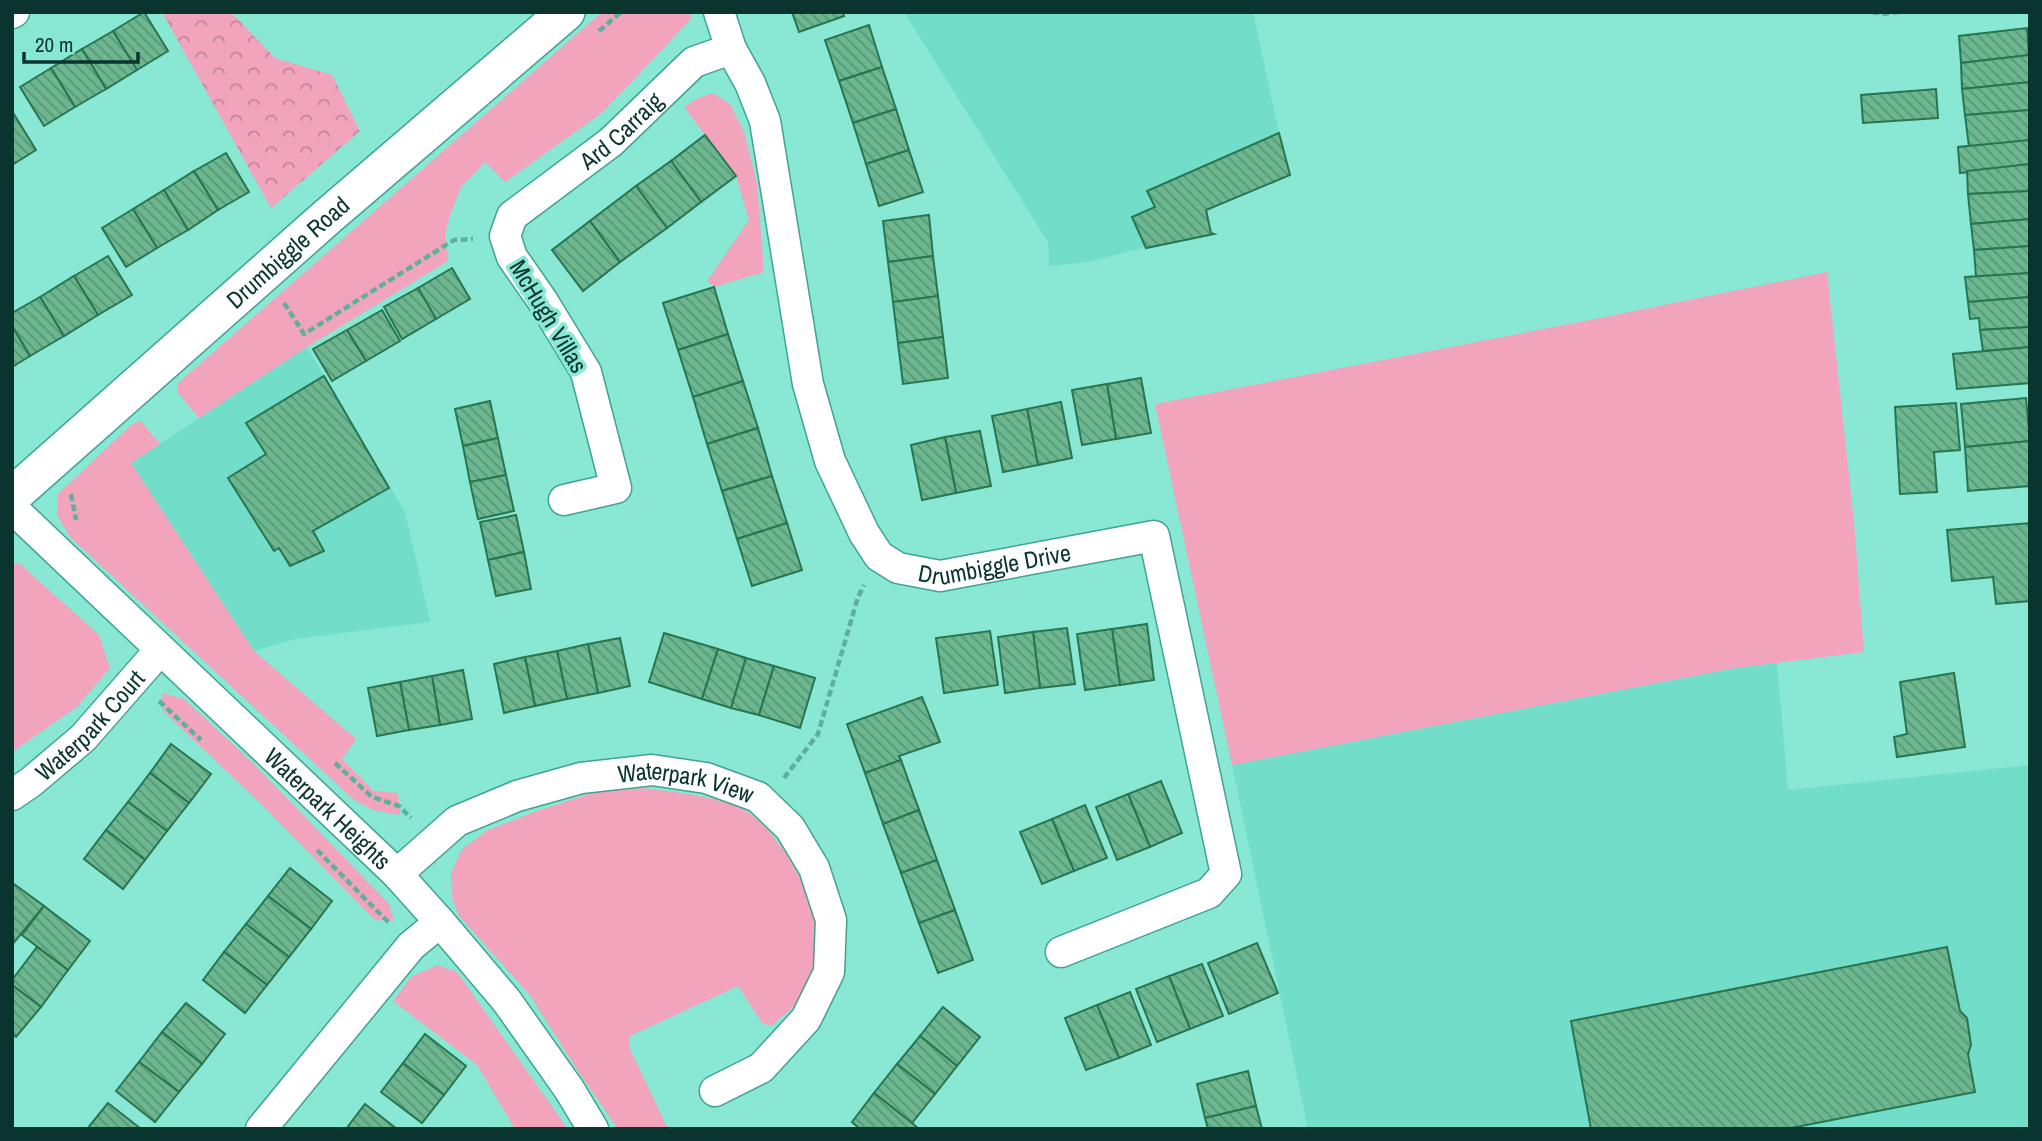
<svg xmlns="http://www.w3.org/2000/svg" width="2042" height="1141" font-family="'Archivo Narrow',sans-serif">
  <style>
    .built { fill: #72dec9 }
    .green { fill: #f1a4bb }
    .forest { fill: url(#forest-crowns) }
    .building { fill: url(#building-back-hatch); stroke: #287551; stroke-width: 2 }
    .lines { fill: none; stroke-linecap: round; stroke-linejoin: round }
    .minor-casing { stroke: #40a392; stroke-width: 33 }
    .tertiary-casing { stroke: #40a392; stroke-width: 40 }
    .path { stroke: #5faf9f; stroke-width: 4.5; stroke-dasharray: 7 3.5; stroke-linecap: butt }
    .minor { stroke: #fff; stroke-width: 30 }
    .tertiary { stroke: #fff; stroke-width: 37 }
    .labels { text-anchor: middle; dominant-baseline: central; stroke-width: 7; stroke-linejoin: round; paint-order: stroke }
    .street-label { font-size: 24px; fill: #09352e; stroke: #88e8d4 }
  </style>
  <defs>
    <pattern id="forest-crowns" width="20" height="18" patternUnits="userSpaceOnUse" patternTransform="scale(1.75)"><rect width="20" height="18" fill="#f1a4bb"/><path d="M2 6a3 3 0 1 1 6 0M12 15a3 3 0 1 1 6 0" fill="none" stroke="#c18698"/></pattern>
    <pattern id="building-back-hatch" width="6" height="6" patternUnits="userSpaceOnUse" patternTransform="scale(1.75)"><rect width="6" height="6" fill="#6cb78f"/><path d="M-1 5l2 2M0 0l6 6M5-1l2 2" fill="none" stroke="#579675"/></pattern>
  </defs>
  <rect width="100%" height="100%" fill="#88e8d4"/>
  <g class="built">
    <polygon points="904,12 1253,12 1279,133 1290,175 1206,210 1211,233 1146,247 1088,262 1049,266 1048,242"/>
    <polygon points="307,347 405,512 430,622 296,639 254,651 131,463"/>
    <polygon points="1777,663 1788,790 2030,765 2030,1129 1308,1129 1232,765 1735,668"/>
  </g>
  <g class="green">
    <polygon points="602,12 690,12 691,19 602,113 505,182 485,162 461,187 450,215 445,235 448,261 307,347 199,418 178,393 177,384"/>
    <polygon points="712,93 730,104 744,132 757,183 764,272 714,287 707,281 749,220 736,176 684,107 696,99"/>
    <polygon points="1827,272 1854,522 1864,652 1735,668 1232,765 1155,404 1585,321"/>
    <polygon points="141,421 160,444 131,463 254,651 356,739 342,759 374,791 398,793 400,815 373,810 354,800 70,537 57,515 58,494 132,424"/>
    <polygon points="12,563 20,564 99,635 110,668 77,707 12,752"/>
    <polygon points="162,693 184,699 254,764 389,904 394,921 375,920 258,801 163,711"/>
    <path d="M645 788C677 793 714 795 744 810 772 824 807 883 815 914 821 939 815 969 805 992 800 1003 780 1018 771 1026L762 1023 738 986 630 1036 629 1047 668 1129H618L580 1074 529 994 459 916 452 898 451 873 462 849 488 830 534 812 592 793Z"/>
    <polygon points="437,965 457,972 568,1129 529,1129 528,1127 515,1129 477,1065 393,1001 411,977"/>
  </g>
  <polygon class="forest" points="162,12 231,12 275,58 332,75 360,131 271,208"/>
  <g class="building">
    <polygon points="144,12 168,51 137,70 113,31"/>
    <polygon points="792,12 843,12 844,16 799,32"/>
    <polygon points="869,25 882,67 839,81 825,40"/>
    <polygon points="2027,28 2029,55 1961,63 1959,36"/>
    <polygon points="113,31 137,70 106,89 82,49"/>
    <polygon points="82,49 106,89 75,107 51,68"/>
    <polygon points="2029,55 2030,82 1962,89 1961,63"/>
    <polygon points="882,67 896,109 853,123 839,81"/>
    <polygon points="51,68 75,107 44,126 20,87"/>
    <polygon points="2030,82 2030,110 1965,115 1962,89"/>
    <polygon points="1936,89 1938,118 1863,123 1861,95"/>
    <polygon points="896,109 909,150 866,164 853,123"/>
    <polygon points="2030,110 2030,140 1969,147 1965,115"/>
    <polygon points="12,111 36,150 12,165"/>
    <polygon points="1279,133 1290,175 1206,210 1211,233 1214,234 1146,248 1132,217 1155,207 1147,191"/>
    <polygon points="705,135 736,176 701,202 671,161"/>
    <polygon points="2030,140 2030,164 1960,173 1958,147"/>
    <polygon points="909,150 923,192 879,206 866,164"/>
    <polygon points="226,153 249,192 218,210 194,171"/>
    <polygon points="671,161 701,202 667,228 636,186"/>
    <polygon points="2030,164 2030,191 1968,194 1967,171"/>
    <polygon points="194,171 218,210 188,230 164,190"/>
    <polygon points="636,186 667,228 620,262 590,221"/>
    <polygon points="164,190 188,230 157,248 133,209"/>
    <polygon points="2030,191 2030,219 1971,224 1968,194"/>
    <polygon points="133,209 157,248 126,267 102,228"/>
    <polygon points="929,215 933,256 888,262 883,221"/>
    <polygon points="2030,219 2030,246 1974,250 1971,224"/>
    <polygon points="590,221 620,262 583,291 552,250"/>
    <polygon points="2030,246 2030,273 1976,277 1974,250"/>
    <polygon points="108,256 132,295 98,315 74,276"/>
    <polygon points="933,256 938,296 893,302 888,262"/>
    <polygon points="452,268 470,299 436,319 418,288"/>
    <polygon points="2030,273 2030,297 1968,302 1965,277"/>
    <polygon points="74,276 98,315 64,336 40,297"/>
    <polygon points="714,287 728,334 678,350 663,303"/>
    <polygon points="418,288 436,319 402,339 384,307"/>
    <polygon points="938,296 943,337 898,343 893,302"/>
    <polygon points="40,297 64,336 30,356 12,326 12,313"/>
    <polygon points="2030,297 2030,327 1980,330 1979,318 1970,319 1968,302"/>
    <polygon points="382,310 400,341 366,361 347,330"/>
    <polygon points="12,326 30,356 12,367"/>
    <polygon points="2030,327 2030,347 1983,351 1980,330"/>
    <polygon points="347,330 366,361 332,381 313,349"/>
    <polygon points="728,334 743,381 693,397 678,350"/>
    <polygon points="943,337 948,378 903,384 898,343"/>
    <polygon points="2030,347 2030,383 1957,389 1953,354"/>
    <polygon points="324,376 389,488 313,531 324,551 290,566 279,548 274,551 228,478 266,454 246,423"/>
    <polygon points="1141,378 1151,433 1116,439 1107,384"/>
    <polygon points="743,381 758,428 707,444 693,397"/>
    <polygon points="1107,384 1116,439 1082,445 1072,390"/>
    <polygon points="2026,398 2030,441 1965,447 1961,404"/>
    <polygon points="490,401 498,438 463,446 455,409"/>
    <polygon points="1061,402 1072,458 1038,465 1027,409"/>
    <polygon points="1956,403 1960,450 1934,452 1937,492 1900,494 1895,407"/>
    <polygon points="1027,409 1038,465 1003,472 992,416"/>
    <polygon points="758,428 772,476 722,491 707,444"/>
    <polygon points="980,431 991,486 956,493 945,437"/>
    <polygon points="945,437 956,493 922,500 911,445"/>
    <polygon points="498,438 506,475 470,482 463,446"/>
    <polygon points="2030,441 2030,486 1968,491 1965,447"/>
    <polygon points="506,475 514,511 478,519 470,482"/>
    <polygon points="772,476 787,523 737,539 722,491"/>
    <polygon points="516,515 524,552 488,560 480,522"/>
    <polygon points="787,523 802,570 752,586 737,539"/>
    <polygon points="2030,523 2030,601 1996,604 1993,577 1952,581 1947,530"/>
    <polygon points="524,552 531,589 496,596 488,560"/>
    <polygon points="1147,624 1154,680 1120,685 1112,629"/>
    <polygon points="1067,628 1075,684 1040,688 1033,632"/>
    <polygon points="1112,629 1120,685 1085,690 1077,634"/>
    <polygon points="990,631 998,685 944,693 936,638"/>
    <polygon points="1033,632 1040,688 1005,693 998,637"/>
    <polygon points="664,633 718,649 702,699 649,682"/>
    <polygon points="620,638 630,686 598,693 588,644"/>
    <polygon points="588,644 598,693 567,699 557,651"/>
    <polygon points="718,649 746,658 731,708 702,699"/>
    <polygon points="557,651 567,699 535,706 525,657"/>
    <polygon points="525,657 535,706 504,713 494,664"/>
    <polygon points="746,658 774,666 759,715 731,708"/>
    <polygon points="774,666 815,678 800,728 759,715"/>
    <polygon points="463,670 472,719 440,725 432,676"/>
    <polygon points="1954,673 1965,747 1897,757 1894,737 1907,734 1900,682"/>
    <polygon points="432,676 440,725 409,730 400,682"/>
    <polygon points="400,682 409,730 377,736 368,688"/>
    <polygon points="922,697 940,742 899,756 901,760 865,773 847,724"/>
    <polygon points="171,744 211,774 189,803 150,773"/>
    <polygon points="901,760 919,810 883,824 865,773"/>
    <polygon points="150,773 189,803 167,831 128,802"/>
    <polygon points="1161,781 1182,833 1150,847 1128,794"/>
    <polygon points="1128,794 1150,847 1117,860 1096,807"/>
    <polygon points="128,802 167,831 145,860 106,830"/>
    <polygon points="1085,805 1107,858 1074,871 1052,819"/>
    <polygon points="919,810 937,860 901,873 883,824"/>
    <polygon points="1052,819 1074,871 1042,884 1020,832"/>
    <polygon points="106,830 145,860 123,889 84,859"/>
    <polygon points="937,860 955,910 919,923 901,873"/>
    <polygon points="290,868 332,901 311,929 268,896"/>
    <polygon points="14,884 44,906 12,945 12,886"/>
    <polygon points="268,896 311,929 289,957 246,924"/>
    <polygon points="44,906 90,941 68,970 22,935"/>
    <polygon points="955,910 973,960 938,973 919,923"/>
    <polygon points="246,924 289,957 267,985 224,952"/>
    <polygon points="1257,943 1278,993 1229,1014 1208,963"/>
    <polygon points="37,947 68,970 41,1007 12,985 12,980"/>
    <polygon points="1947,947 1960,1011 1967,1018 1971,1045 1968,1054 1975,1092 1786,1129 1591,1129 1571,1021"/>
    <polygon points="224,952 267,985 245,1013 203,980"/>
    <polygon points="1202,964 1223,1016 1190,1029 1169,976"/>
    <polygon points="1169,976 1190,1029 1157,1042 1136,989"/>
    <polygon points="12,985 41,1007 16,1037 12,1034"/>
    <polygon points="1130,992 1151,1045 1119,1058 1097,1005"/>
    <polygon points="186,1003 225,1034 202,1064 162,1032"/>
    <polygon points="1097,1005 1119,1058 1086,1070 1065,1018"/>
    <polygon points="943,1007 980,1037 957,1066 920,1036"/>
    <polygon points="162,1032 202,1064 179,1092 139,1062"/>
    <polygon points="425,1034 466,1066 444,1095 403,1063"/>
    <polygon points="920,1036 957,1066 935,1094 897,1064"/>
    <polygon points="139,1062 179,1092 155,1122 116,1091"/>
    <polygon points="403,1063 444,1095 422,1123 381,1092"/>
    <polygon points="897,1064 935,1094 912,1123 874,1093"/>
    <polygon points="1248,1071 1256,1106 1205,1118 1197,1084"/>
    <polygon points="874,1093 912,1123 919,1129 860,1129 852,1122"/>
    <polygon points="108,1103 141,1129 87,1129"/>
    <polygon points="365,1104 397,1129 346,1129"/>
    <polygon points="1256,1106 1262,1129 1208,1129 1205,1118"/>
  </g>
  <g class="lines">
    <g class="minor-casing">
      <g id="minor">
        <path id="s1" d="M719 12 731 49 750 83 765 121 808 384 830 461 864 533 879 556 898 568 940 576 1154 536 1226 874 1209 893 1061 952"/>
        <polyline points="12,13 14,12"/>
        <path id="s2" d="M564 500 616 488 586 372 542 300 512 257 505 236 512 216 611 142 694 62 731 49"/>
        <path id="s3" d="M12 508 397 874 440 922 411 946 261 1129"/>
        <path id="s4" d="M12 795 31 782 83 738 160 650"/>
        <path id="s5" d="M397 874 457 821 517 796 581 778 652 770 706 778 758 797 790 828 814 868 831 920 829 972 806 1019 761 1068 715 1091"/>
        <polyline points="440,922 506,1000 569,1089 593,1129"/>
      </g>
    </g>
    <g class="tertiary-casing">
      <g id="tertiary">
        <path id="s6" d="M12 496 327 217 566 12"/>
      </g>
    </g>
    <g class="path">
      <polyline points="1872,12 1882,14 1900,12"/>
      <polyline points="599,31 621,12"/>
      <polyline points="284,303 304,334 454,240 473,239"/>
      <polyline points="71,494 76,520"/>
      <polyline points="159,701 201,740"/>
      <polyline points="335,763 372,797 399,806 411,818"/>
      <polyline points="784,778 818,734 858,597 864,585"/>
      <polyline points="317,850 389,923"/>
    </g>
    <use href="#minor" class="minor"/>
    <use href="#tertiary" class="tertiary"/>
  </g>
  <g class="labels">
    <g class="street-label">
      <text stroke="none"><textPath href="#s2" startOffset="492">Ard Carraig</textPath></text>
      <text stroke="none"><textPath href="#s6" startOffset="368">Drumbiggle Road</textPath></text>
      <text transform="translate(549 316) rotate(59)">McHugh Villas</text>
      <text stroke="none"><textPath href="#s1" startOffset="693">Drumbiggle Drive</textPath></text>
      <text stroke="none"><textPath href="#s4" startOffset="105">Waterpark Court</textPath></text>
      <text stroke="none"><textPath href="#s5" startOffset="318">Waterpark View</textPath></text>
      <text stroke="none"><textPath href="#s3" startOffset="436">Waterpark Heights</textPath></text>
    </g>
  </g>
  <rect width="2042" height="1141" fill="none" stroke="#09352e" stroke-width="28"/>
  <path d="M24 52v10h114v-10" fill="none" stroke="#09352e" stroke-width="3.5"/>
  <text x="35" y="52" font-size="21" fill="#09352e" stroke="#88e8d4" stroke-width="5" paint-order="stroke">20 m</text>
</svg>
